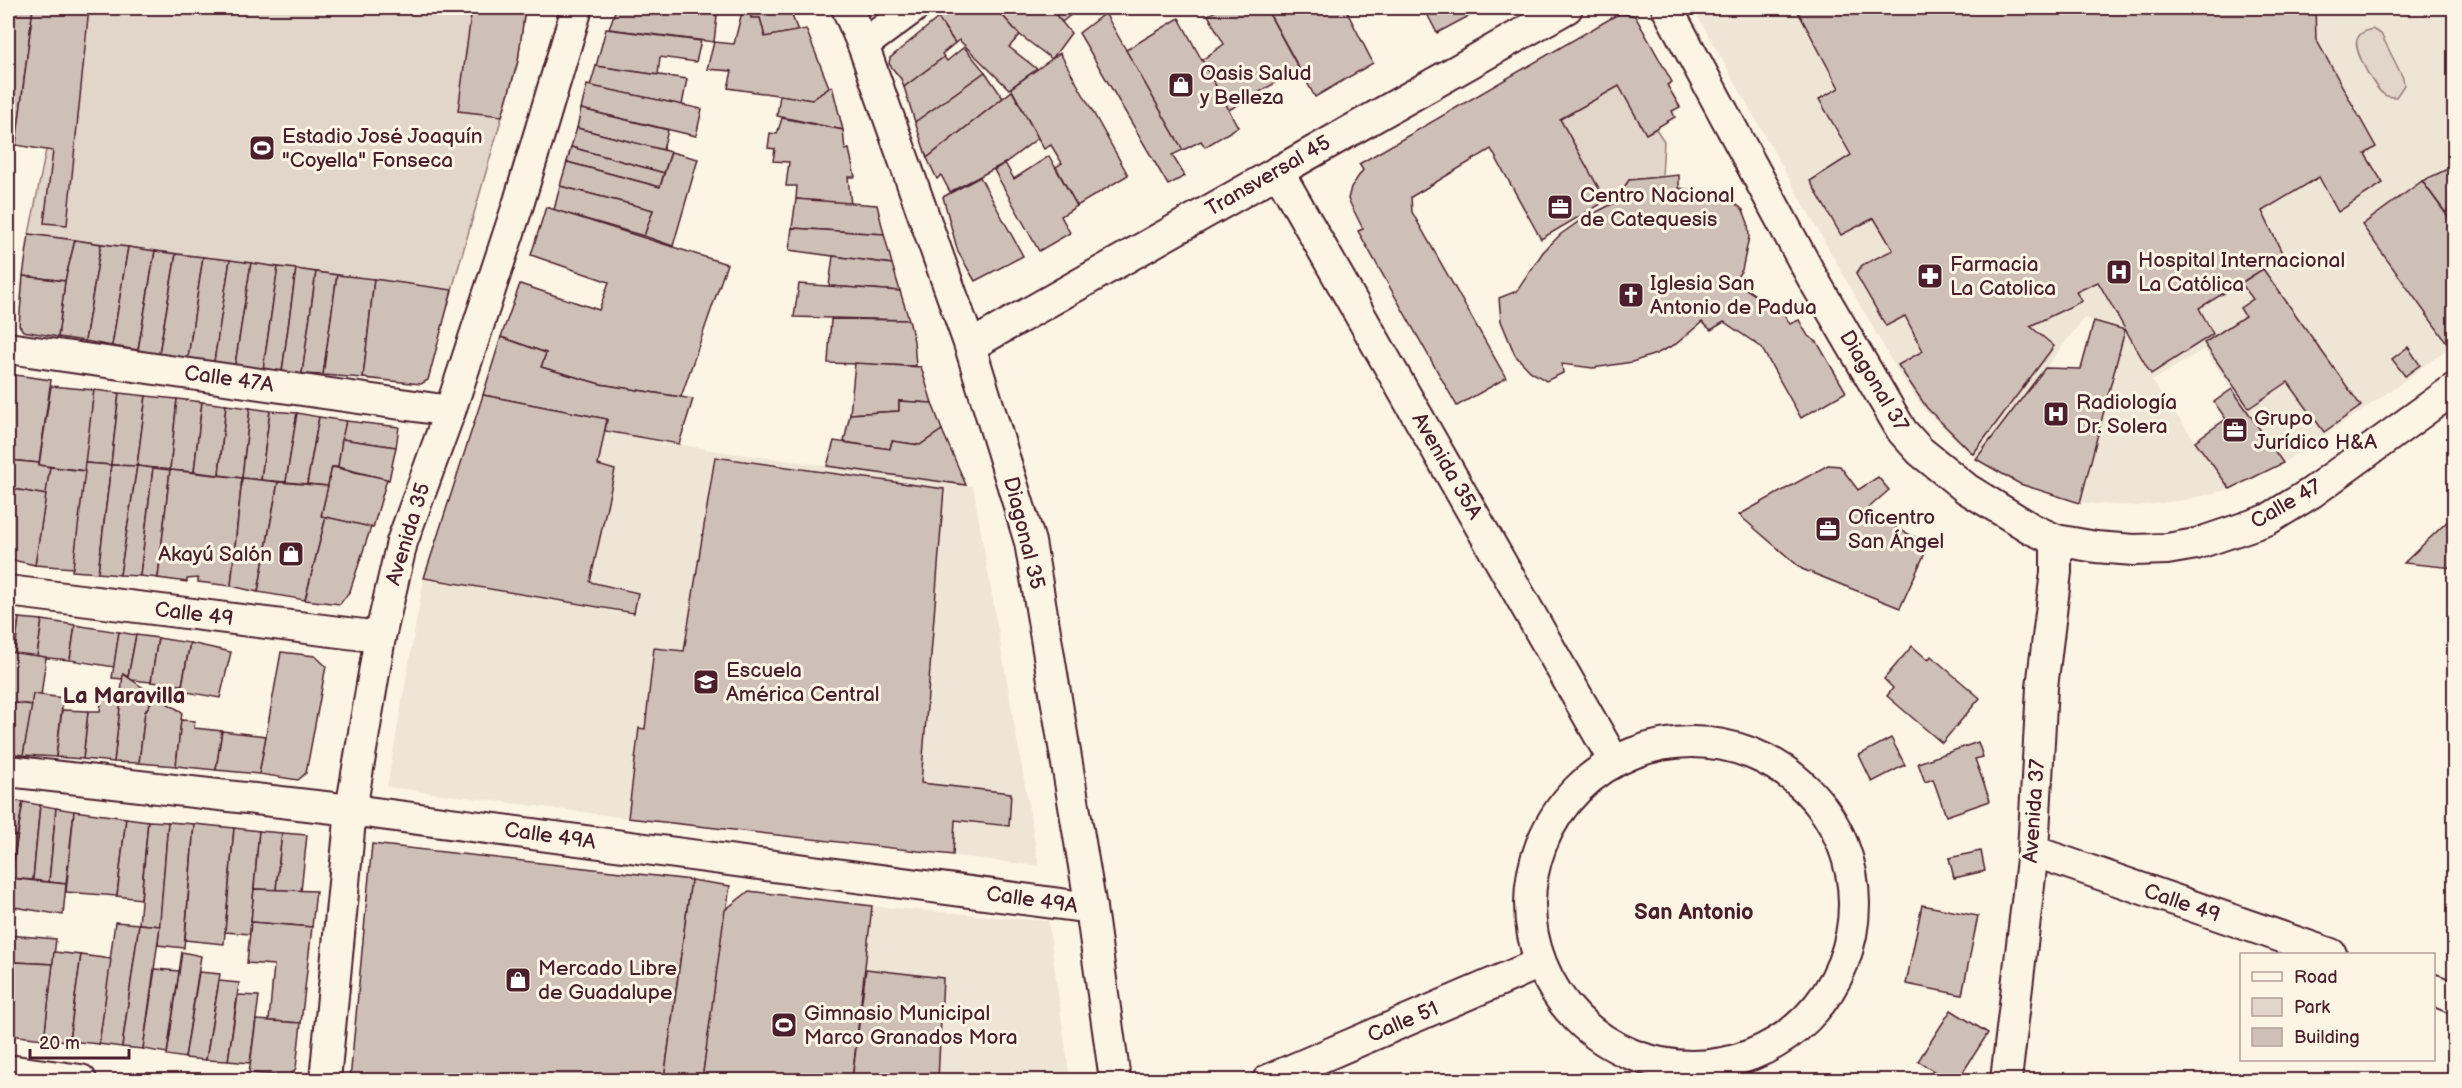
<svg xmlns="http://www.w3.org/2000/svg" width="2462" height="1088" font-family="'Balsamiq Sans',sans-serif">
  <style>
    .built { fill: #eee5d7 }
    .green { fill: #e2d5ca; stroke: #967a7a; stroke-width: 1.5 }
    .building { fill: #cfc0b7; stroke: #4a1f2b; stroke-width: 1.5 }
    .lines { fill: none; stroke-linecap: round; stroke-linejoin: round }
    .minor-casing { stroke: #4a1f2b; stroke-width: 34 }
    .minor { stroke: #fcf5e5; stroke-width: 30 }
    .labels { text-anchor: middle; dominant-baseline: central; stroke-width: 6; stroke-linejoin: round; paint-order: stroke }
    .poi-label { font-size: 21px; fill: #4a1f2b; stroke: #fcf5e5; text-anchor: start }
    .street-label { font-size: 21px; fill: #4a1f2b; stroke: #fcf5e5 }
    .neighbourhood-label { font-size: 22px; font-weight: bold; fill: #4a1f2b; stroke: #fcf5e5 }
  </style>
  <rect width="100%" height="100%" fill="#fcf5e5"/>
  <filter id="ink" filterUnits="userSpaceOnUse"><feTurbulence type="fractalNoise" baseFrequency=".0167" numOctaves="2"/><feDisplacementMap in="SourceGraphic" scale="12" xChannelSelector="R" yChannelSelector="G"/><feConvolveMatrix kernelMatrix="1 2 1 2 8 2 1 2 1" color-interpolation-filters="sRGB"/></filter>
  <g filter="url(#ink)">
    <g class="built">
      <polygon points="1693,8 2454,8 2454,166 2429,177 2362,226 2450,347 2369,406 2283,463 2204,349 2152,381 2230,489 2185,500 2136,506 2080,503 2124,330 2084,318 1976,459 1924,409 1895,367"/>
      <polygon points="483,395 607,419 605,431 718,451 973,486 1039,866 619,817 387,787 424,578"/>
      <polygon points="872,906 1048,921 1070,1080 852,1080"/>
    </g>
    <g class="green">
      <polygon points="33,8 525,8 518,61 452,290 29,234 46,150 16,145"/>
      <path d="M2372 29 2381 34 2403 78 2404 85 2396 97C2393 97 2390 97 2387 96 2376 93 2353 50 2357 40 2359 33 2365 31 2372 29Z"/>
      <polygon points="1619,86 1646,134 1656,129 1664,141 1662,177 1629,180 1619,195 1606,201 1560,119"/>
    </g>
    <g class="building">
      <polygon points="8,8 33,8 16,145 8,144"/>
      <polygon points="33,8 89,8 67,225 44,223 53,151 16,145"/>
      <polygon points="472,8 525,8 518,61 502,116 458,111"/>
      <polygon points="616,8 699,8 717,16 714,42 609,29"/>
      <polygon points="733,8 789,8 798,31 765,37 760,18 751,18 750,12 734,12"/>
      <polygon points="945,8 996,8 1020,35 1009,47 1037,69 1009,89 959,40 955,43 938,18 947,10"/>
      <polygon points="996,8 1050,8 1071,33 1052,59 1020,35"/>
      <polygon points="1050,8 1079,8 1062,22"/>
      <polygon points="1221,8 1266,8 1299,69 1229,110 1202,60 1224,44 1208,15"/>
      <polygon points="1278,8 1345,8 1373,63 1315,97 1269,13"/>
      <polygon points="1424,8 1484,8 1437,33"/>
      <polygon points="1796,8 2315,8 2316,39 2376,147 2365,154 2383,183 2338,212 2319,177 2262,211 2284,257 2199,308 2213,334 2151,374 2098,282 2076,292 2082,301 2030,326 2054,346 1973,454 1927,408 1898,365 1923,351 1905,316 1886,326 1856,274 1862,265 1893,250 1874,218 1841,235 1810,181 1851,155 1819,99 1839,88"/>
      <polygon points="742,12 750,12 751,18 760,18 765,37 806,29 829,87 812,100 728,88 732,71 707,69 714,42 734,44"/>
      <polygon points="1105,13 1183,150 1172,155 1185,176 1168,185 1079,33"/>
      <polygon points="1620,13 1635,16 1672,82 1667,85 1680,107 1672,111 1675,117 1646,134 1619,86 1560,119 1606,201 1541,239 1491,149 1411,197 1412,212 1506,378 1457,406 1358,231 1363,229 1348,199 1351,187 1363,170 1359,164"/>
      <polygon points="938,18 955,43 942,54 944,57 904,87 901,79 889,64 890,58"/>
      <polygon points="1179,18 1238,127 1205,147 1201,141 1183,150 1126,50"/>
      <polygon points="606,29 701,41 696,62 660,57 658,75 596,66"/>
      <polygon points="964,47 985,72 915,122 904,87 944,57 947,61"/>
      <polygon points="1060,53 1128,175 1077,206 1056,167 1062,163 1051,145 1044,149 1011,88"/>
      <polygon points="596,66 687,79 682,105 590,86"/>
      <polygon points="985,72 1003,98 927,158 915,122"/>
      <polygon points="587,85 702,109 696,136 581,109"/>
      <polygon points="832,86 843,130 777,116 780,95 812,100"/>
      <polygon points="1012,91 1038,138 1005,163 950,192 941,175 937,179 927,158"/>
      <polygon points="581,109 668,130 663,150 577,128"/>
      <polygon points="782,118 843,130 845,150 849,149 855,177 848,177 851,205 796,199 797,186 786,186 789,162 773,161 775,149 768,148 770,133 777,134"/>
      <polygon points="577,128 671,152 664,173 571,147"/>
      <polygon points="571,147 664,173 660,187 567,162"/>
      <polygon points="671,152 698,159 673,246 644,236 653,210 560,186 567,162 660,187"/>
      <polygon points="1049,156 1077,206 1061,216 1070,233 1039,251 994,170 1005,163 1014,179"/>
      <polygon points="2454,166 2454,209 2445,212 2422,181"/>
      <polygon points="1679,175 1679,188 1699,191 1714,196 1716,194 1732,201 1743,210 1748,223 1749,237 1742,270 1734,281 1784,314 1790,324 1799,320 1808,336 1817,342 1846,392 1801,418 1761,347 1724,322 1711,330 1702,322 1676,344 1656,354 1632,362 1593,368 1562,364 1563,373 1546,381 1530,371 1515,355 1501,321 1499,298 1517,291 1543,252 1561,234 1581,220 1620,200 1619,195 1629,180"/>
      <polygon points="980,177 1023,256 975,281 958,252 943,197"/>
      <polygon points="2422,181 2454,225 2454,344 2450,347 2362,225"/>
      <polygon points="560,186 653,210 644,236 554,210"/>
      <polygon points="796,199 877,205 884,234 792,228"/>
      <polygon points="546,207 727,264 681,397 600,384 541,367 546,353 501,337 520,284 599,310 609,282 531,255"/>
      <polygon points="792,228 884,234 892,264 789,250"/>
      <polygon points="29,234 75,240 65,281 23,276"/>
      <polygon points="75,240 101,244 85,341 58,337 65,281"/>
      <polygon points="101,244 128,247 112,346 85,341"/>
      <polygon points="128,247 155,251 138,350 112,346"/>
      <polygon points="155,251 176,254 159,354 138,350"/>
      <polygon points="176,254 203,257 188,358 159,354"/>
      <polygon points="833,256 892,264 900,291 829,286"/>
      <polygon points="203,257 230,260 214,362 188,358"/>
      <polygon points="230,260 251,263 235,365 214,362"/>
      <polygon points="251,263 278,267 263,370 235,365"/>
      <polygon points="278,267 296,269 282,372 263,370"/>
      <polygon points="296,269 316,272 302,374 282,372"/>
      <polygon points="2263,269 2361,406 2324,432 2288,382 2249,408 2204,343 2245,316 2240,308 2253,299 2241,283"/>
      <polygon points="316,272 337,275 323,375 302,374"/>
      <polygon points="337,275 374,279 363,378 323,375"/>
      <polygon points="23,276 65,281 58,337 23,331 19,325"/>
      <polygon points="374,279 452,290 428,380 421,384 363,378"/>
      <polygon points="799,284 900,291 909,320 794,317"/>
      <polygon points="831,319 909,320 914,341 916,366 828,363"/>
      <polygon points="2094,321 2125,330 2080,503 2020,484 1976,459 2045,368 2081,369"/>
      <polygon points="501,337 546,353 541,367 600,384 693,399 679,444 605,431 607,419 483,395"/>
      <polygon points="2408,347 2420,365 2405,376 2392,359"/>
      <polygon points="855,363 921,367 932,403 899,401 899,411 850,414"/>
      <polygon points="8,374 51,380 39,463 8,460"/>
      <polygon points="51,386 94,390 85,471 39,465"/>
      <polygon points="2232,389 2283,463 2230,489 2195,441 2226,419 2214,402"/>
      <polygon points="94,390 119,393 111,465 85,463"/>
      <polygon points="119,393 146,396 137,466 111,465"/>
      <polygon points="483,395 607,419 598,465 615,470 590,582 638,593 634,613 424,578"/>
      <polygon points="146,396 177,399 170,470 137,466"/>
      <polygon points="177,399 202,402 194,472 170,470"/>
      <polygon points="899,401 932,403 942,430 920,445 892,441 890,449 844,442 850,414 899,411"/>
      <polygon points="202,402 226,405 219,475 194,472"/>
      <polygon points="226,405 250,408 242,478 219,475"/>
      <polygon points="250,408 270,411 261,480 242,478"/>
      <polygon points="270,411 297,413 286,482 261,480"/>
      <polygon points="297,413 319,417 307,484 286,482"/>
      <polygon points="319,417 346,421 338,467 332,467 328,486 307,484"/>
      <polygon points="346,421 399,427 396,447 342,439"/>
      <polygon points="942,430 966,485 827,466 834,441 890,449 892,441 920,445"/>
      <polygon points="342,439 396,447 389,480 338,467"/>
      <polygon points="715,457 944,489 921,783 1011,793 1009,826 955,820 953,855 628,818 639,728 645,729 654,648 684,651"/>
      <polygon points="8,460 39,463 39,465 50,467 46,495 8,488"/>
      <polygon points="85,463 111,465 98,573 72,571"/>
      <polygon points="111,465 137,466 120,575 98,573"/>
      <polygon points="1828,465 1840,466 1858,490 1878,477 1889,490 1864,512 1929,544 1900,608 1802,569 1739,515"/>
      <polygon points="137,466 153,468 140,576 120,575"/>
      <polygon points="50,467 85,471 73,568 35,565"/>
      <polygon points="332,467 387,479 373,528 321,516"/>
      <polygon points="153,468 170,470 158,578 140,576"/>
      <polygon points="170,470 242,478 231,586 198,582 198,578 187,579 187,582 158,578"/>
      <polygon points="242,478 278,482 258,592 231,586"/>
      <polygon points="278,482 328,486 321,516 326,517 305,600 258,592"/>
      <polygon points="8,488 46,495 35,565 8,559"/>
      <polygon points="2454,515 2454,568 2404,563"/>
      <polygon points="326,517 371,527 350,591 340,604 305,600"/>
      <polygon points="8,616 19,618 15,654 8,652"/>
      <polygon points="19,618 42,620 37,657 15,654"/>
      <polygon points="42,620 75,625 70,660 37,657"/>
      <polygon points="75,625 119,632 114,667 70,660"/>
      <polygon points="119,632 136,635 128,677 123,674 123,679 112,678"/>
      <polygon points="136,635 158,638 151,682 132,680 128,677"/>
      <polygon points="158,638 190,643 182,685 151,682"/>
      <polygon points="190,643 231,652 220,698 181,691"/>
      <polygon points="1912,646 1928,660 1931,656 1980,698 1942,743 1887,696 1893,688 1884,679"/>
      <polygon points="8,652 46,657 41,696 33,694 32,705 8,702"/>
      <polygon points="281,652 315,656 326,666 306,773 298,780 259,774"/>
      <polygon points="123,674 155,696 145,712 139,763 114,762"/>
      <polygon points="33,694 63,698 56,757 23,755"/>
      <polygon points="102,696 121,698 114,762 83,759 88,711 100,711"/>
      <polygon points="155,696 182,712 176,766 139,763 145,712"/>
      <polygon points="8,702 32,705 23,755 8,753"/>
      <polygon points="62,710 88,711 83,759 56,757"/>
      <polygon points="181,720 195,721 194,728 222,731 216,770 176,766"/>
      <polygon points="222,731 266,736 259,774 216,770"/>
      <polygon points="1891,738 1905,765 1872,782 1859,755"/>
      <polygon points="1978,742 1983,757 1975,759 1990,801 1946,816 1933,779 1925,782 1918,763"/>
      <polygon points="8,800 23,802 17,836 8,835"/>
      <polygon points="23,802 40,805 33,880 11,878"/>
      <polygon points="40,805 56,808 49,882 33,880"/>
      <polygon points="56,808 74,811 66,884 49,882"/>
      <polygon points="74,811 126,818 117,896 66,892"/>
      <polygon points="126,818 148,821 141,899 117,896"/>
      <polygon points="148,821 168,822 160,926 139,924"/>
      <polygon points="168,822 194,824 184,948 158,945"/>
      <polygon points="194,824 234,828 224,944 185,940"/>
      <polygon points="234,828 259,831 250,934 225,932"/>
      <polygon points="259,831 282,833 276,890 254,889"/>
      <polygon points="282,833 307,835 301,891 276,890"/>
      <polygon points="8,835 17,836 11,878 8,878"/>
      <polygon points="372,844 691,880 664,1080 350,1080"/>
      <polygon points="1981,851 1985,871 1954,878 1949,858"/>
      <polygon points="8,878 66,884 63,915 8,906"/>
      <polygon points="691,880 730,886 702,1080 664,1080"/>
      <polygon points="254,889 316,891 312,927 251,922"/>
      <polygon points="749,891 872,906 852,1080 702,1080 725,910"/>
      <polygon points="1922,905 1978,916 1962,995 1906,984"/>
      <polygon points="115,922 139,924 122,1047 99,1044"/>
      <polygon points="251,922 312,927 301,1023 269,1021 274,965 247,963"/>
      <polygon points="139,924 160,926 143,1049 122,1047"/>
      <polygon points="8,935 56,939 53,964 15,962 9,1035"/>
      <polygon points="54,952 81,955 69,1041 44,1039"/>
      <polygon points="182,952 201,956 185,1058 167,1055"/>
      <polygon points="81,955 111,959 99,1044 69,1041"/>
      <polygon points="15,962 53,964 44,1039 9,1035"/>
      <polygon points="155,969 179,971 167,1053 143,1049"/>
      <polygon points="866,969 943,978 938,1080 852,1080"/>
      <polygon points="199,972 220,974 206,1060 185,1058"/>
      <polygon points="219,981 239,983 228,1061 206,1060"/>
      <polygon points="238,995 259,996 250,1063 228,1061"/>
      <polygon points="1951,1010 1988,1033 1958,1080 1947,1080 1918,1061"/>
      <polygon points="256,1020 301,1023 296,1068 290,1076 249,1073"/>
    </g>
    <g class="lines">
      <g class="minor-casing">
        <g id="minor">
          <polyline points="847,8 863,45 970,346 1030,542 1091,908 1115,1080"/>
          <polyline points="1667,8 1812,277 1902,431 1920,451 1967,489 2032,529 2056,540 2096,547 2134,550 2167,549 2196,544 2267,520 2311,493 2454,389"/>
          <polyline points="863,45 913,8"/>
          <polyline points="1278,171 1614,761"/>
          <polyline points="970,346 1567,8"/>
          <polyline points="8,348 450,411"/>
          <polyline points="8,591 380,637"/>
          <circle cx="1692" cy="904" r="162"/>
          <polyline points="8,771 351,810 1091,908"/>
          <polyline points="2033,851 2331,954"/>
          <polyline points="2434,990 2454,998"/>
          <polyline points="8,1070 81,1080"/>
          <polyline points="325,1080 351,810 380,637 402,542 450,411 518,205 577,8"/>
          <polyline points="1268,1080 1538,964"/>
          <polyline points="2006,1080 2033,851 2042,687 2056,572 2056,540"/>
        </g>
      </g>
      <use href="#minor" class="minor"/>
    </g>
  </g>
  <defs>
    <g id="shop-square" transform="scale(1.35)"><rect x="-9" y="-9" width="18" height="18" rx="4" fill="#4a1f2b" stroke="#fcf5e5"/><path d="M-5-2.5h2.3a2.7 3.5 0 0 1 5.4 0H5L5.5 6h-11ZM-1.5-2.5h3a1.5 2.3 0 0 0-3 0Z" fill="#fff"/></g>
    <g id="stadium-square" transform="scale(1.35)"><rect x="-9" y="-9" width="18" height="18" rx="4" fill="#4a1f2b" stroke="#fcf5e5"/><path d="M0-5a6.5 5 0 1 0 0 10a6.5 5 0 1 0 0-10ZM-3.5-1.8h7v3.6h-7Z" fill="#fff"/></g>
    <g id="office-square" transform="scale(1.35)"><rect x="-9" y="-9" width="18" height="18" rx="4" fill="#4a1f2b" stroke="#fcf5e5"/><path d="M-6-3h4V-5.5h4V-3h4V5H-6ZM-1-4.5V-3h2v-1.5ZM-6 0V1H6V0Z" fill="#fff"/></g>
    <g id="hospital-square" transform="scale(1.35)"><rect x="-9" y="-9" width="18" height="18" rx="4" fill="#4a1f2b" stroke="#fcf5e5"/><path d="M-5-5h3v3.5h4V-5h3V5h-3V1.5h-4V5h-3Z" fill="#fff"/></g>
    <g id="pharmacy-square" transform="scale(1.35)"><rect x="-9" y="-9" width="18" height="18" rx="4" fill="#4a1f2b" stroke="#fcf5e5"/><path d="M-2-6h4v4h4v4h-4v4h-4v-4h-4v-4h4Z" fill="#fff"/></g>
    <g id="church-square" transform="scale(1.35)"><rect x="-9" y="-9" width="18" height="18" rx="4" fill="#4a1f2b" stroke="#fcf5e5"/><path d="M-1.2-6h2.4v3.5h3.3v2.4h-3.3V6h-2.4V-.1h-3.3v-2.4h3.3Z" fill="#fff"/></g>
    <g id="school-square" transform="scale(1.35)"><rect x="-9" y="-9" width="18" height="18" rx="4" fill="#4a1f2b" stroke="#fcf5e5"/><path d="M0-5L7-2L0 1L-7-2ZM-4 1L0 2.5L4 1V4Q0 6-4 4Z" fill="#fff"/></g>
  </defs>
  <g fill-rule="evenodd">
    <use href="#shop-square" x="1181" y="85"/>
    <use href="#stadium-square" x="262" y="148"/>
    <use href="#office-square" x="1560" y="207"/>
    <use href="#hospital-square" x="2119" y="272"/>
    <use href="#pharmacy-square" x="1930" y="276"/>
    <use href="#church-square" x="1631" y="295"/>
    <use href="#hospital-square" x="2056" y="414"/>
    <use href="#office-square" x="2235" y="430"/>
    <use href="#office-square" x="1828" y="529"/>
    <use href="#shop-square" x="291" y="554"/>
    <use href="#school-square" x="706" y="682"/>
    <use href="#shop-square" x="518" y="980"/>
    <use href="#stadium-square" x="784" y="1025"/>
  </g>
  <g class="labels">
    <g class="poi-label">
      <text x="1200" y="73">Oasis Salud<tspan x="1200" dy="24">y Belleza</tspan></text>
      <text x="282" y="136">Estadio José Joaquín<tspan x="282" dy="24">"Coyella" Fonseca</tspan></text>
      <text x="1580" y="195">Centro Nacional<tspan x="1580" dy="24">de Catequesis</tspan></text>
      <text x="2138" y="260">Hospital Internacional<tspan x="2138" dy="24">La Católica</tspan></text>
      <text x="1950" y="264">Farmacia<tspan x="1950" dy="24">La Catolica</tspan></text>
      <text x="1650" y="283">Iglesia San<tspan x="1650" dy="24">Antonio de Padua</tspan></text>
      <text x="2076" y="402">Radiología<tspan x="2076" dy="24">Dr. Solera</tspan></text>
      <text x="2254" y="418">Grupo<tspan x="2254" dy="24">Jurídico H&amp;A</tspan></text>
      <text x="1848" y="517">Oficentro<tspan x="1848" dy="24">San Ángel</tspan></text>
      <text x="272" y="554" text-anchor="end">Akayú Salón</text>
      <text x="726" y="670">Escuela<tspan x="726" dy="24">América Central</tspan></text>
      <text x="538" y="968">Mercado Libre<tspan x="538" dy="24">de Guadalupe</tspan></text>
      <text x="804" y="1013">Gimnasio Municipal<tspan x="804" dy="24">Marco Granados Mora</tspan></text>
    </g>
    <g class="street-label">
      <text transform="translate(1268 176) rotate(-30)">Transversal 45</text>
      <text transform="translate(229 379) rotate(8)">Calle 47A</text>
      <text transform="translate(1874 381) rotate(59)">Diagonal 37</text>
      <text transform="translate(1447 466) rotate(60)">Avenida 35A</text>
      <text transform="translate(2286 504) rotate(-30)">Calle 47</text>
      <text transform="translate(1024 533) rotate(76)">Diagonal 35</text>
      <text transform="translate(408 534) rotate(-73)">Avenida 35</text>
      <text transform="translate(194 614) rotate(7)">Calle 49</text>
      <text transform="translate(2034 811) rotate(-86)">Avenida 37</text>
      <text transform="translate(550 836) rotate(8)">Calle 49A</text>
      <text transform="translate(1032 900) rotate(8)">Calle 49A</text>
      <text transform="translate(2182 903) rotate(19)">Calle 49</text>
      <text transform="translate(1403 1022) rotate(-23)">Calle 51</text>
    </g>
    <g class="neighbourhood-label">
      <text x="124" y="696">La Maravilla</text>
      <text x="1694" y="912">San Antonio</text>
    </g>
  </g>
  <rect width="2462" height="1088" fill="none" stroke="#fcf5e5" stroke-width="30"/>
  <rect x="15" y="15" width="2432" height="1058" fill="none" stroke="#4a1f2b" stroke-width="2" filter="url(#ink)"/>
  <rect x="2240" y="953" width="195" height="108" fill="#fcf5e5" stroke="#b59f9b" stroke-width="1.5"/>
  <rect x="2252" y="972" width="30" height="9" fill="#fcf5e5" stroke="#b59f9b" stroke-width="1.5"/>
  <text x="2294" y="983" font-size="18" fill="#4a1f2b">Road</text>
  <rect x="2252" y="998" width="30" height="18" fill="#e2d5ca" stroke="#b59f9b" stroke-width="1.5"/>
  <text x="2294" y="1013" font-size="18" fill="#4a1f2b">Park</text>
  <rect x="2252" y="1028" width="30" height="18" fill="#cfc0b7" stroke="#b59f9b" stroke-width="1.5"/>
  <text x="2294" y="1043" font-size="18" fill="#4a1f2b">Building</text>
  <path d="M30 1049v9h99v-9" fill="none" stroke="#4a1f2b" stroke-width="3"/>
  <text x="39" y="1049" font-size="18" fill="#4a1f2b" stroke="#fcf5e5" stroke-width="4.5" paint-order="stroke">20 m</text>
</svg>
